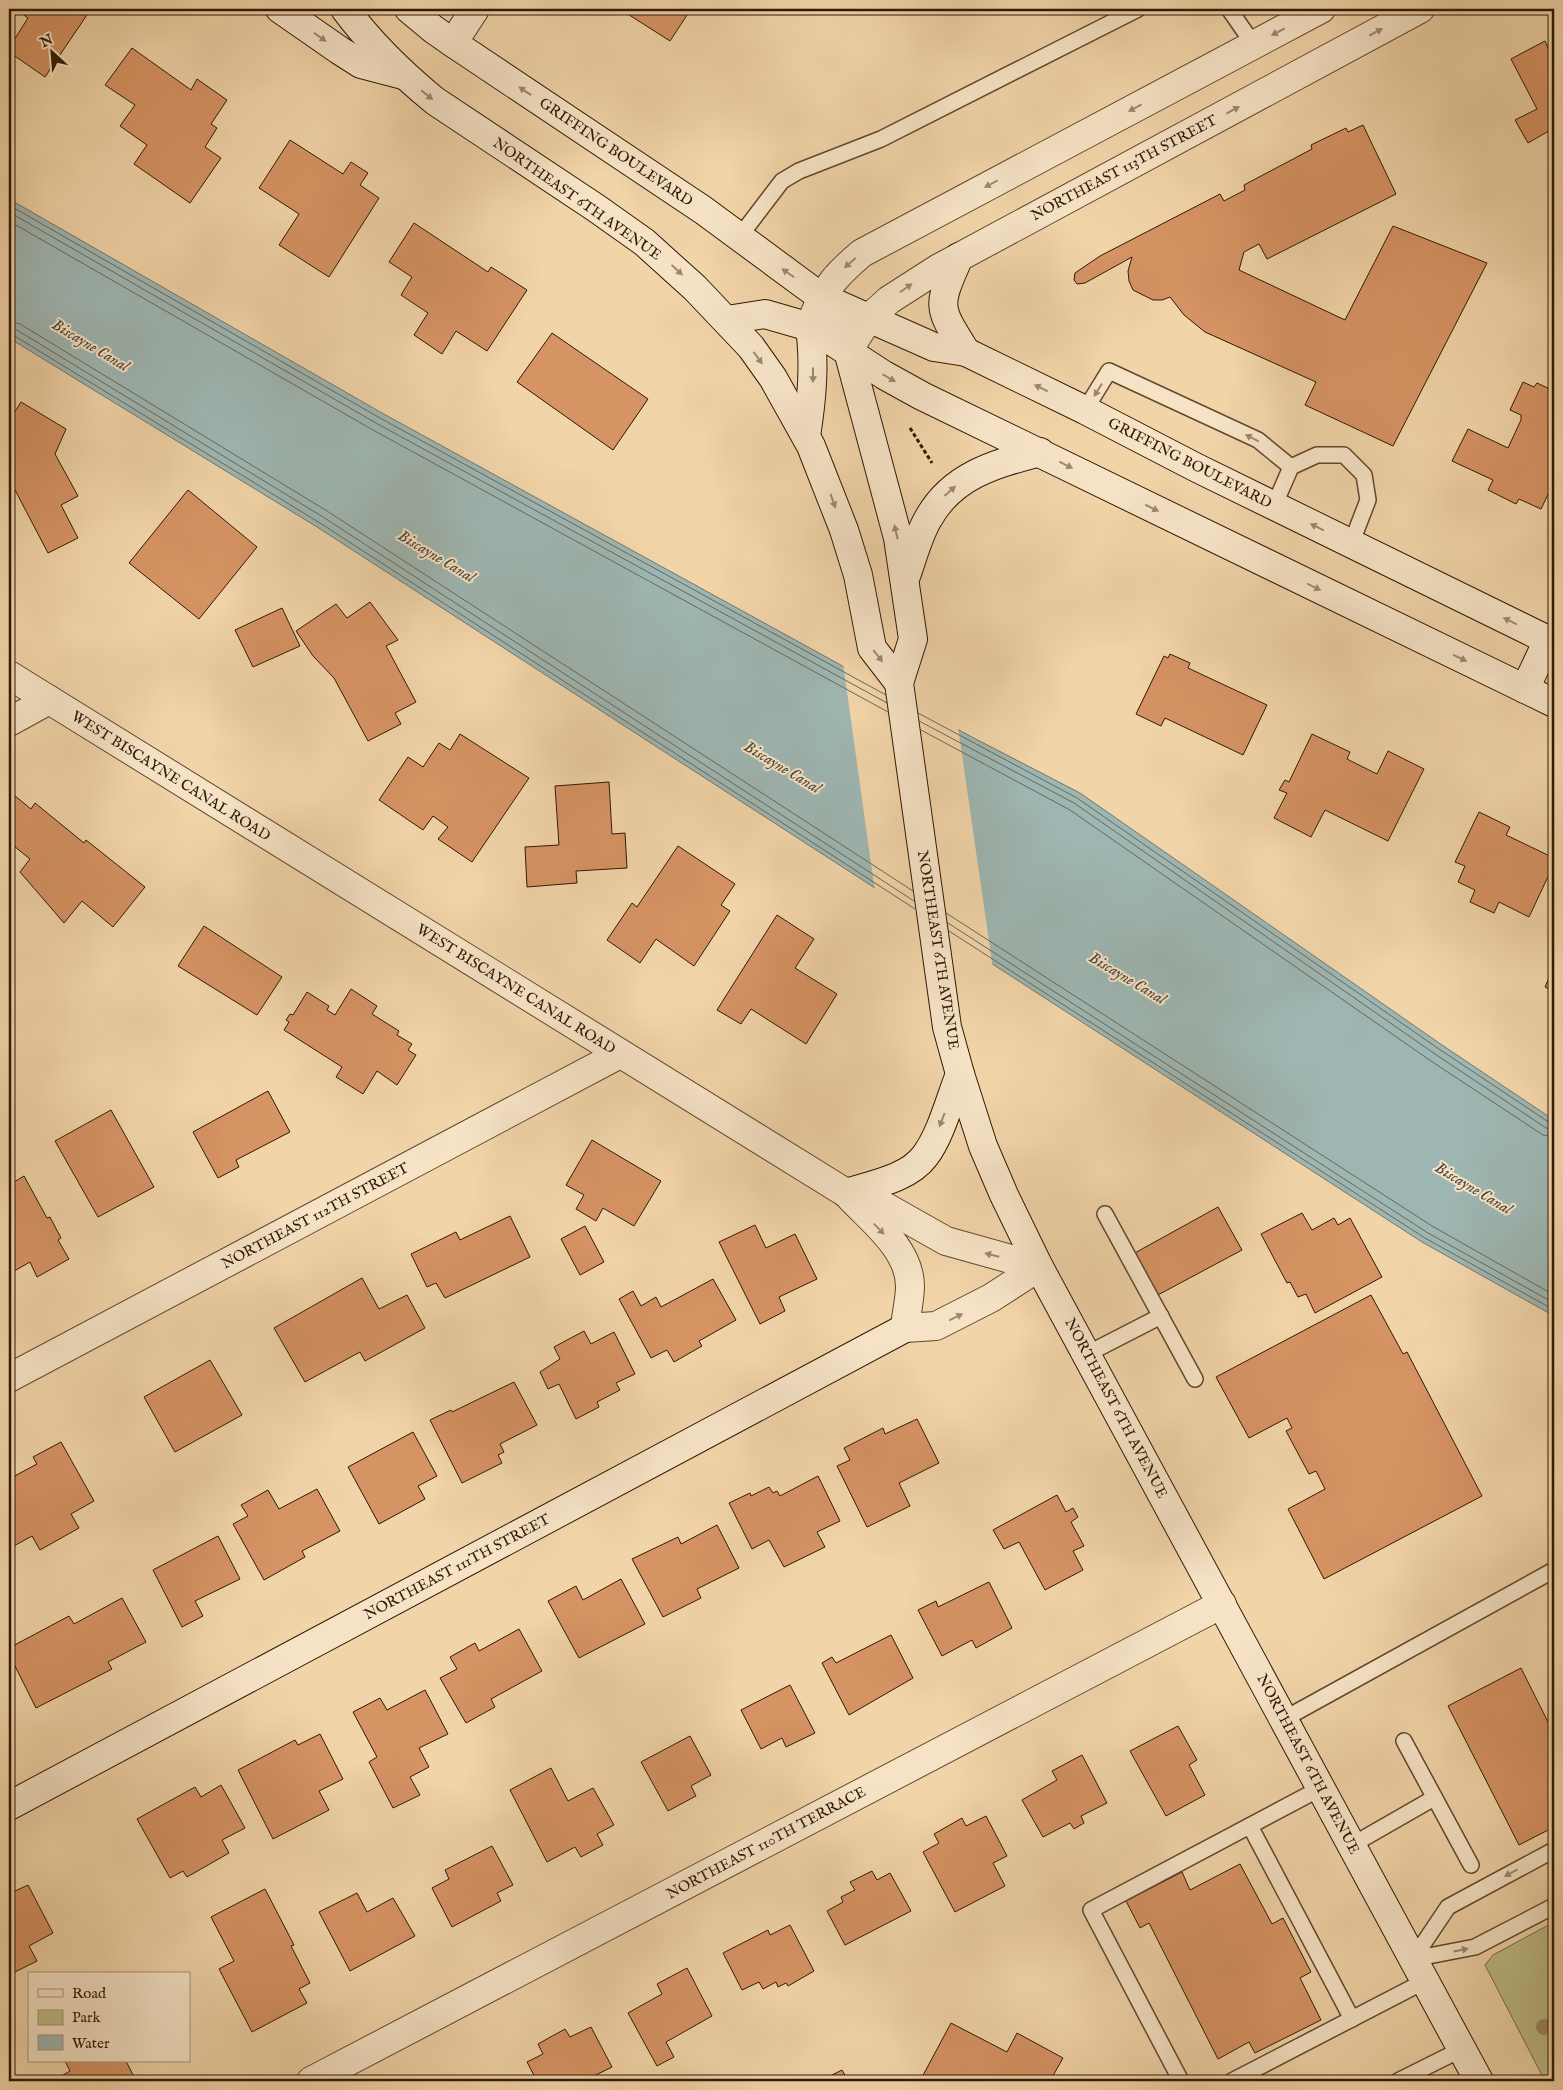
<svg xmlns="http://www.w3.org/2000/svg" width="1563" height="2090" font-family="'IM FELL English',serif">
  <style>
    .green { fill: #bdbc85; stroke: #766a45 }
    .water { fill: #9eb6b2; stroke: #72776d }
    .pier { fill: #f1d4a8 }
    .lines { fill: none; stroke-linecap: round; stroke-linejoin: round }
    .shore { stroke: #66685c; stroke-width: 1 }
    .building { fill: #d69364; stroke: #2f1905 }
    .lane-casing { stroke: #60482e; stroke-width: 18 }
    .street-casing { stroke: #60482e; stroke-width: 30 }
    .secondary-casing { stroke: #2f1905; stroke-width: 30 }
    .path { stroke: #2f1905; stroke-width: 3; stroke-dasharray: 4 2.5; stroke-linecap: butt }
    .lane { stroke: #f6e3c6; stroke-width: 15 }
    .street { stroke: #f6e3c6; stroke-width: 28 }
    .secondary { stroke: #f6e3c6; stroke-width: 28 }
    .tree { fill: #9e8863 }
    .oneway { fill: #9c886f }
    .labels { text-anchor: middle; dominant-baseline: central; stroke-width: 4; stroke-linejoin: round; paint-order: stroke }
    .street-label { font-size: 15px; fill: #2f1905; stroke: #f6e3c6 }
    .water-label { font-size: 16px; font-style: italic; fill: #504839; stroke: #f6e3c6 }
  </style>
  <rect width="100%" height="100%" fill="#f1d4a8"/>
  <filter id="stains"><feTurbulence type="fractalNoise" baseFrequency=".004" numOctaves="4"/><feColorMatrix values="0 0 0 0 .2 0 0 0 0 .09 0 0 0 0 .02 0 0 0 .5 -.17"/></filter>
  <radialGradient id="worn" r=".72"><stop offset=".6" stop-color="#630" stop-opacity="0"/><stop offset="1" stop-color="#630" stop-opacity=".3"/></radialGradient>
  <polygon class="green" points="1554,1922 1554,2081 1545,2081 1485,1965 1493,1955"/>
  <polygon class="water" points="9,199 382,413 970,736 1080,793 1442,1045 1554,1120 1554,1316 1422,1242 317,527 9,338"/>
  <polygon class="pier" points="843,663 958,727 993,969 875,892"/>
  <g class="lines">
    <g class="shore">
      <polyline points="9,205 380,418 886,695"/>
      <polyline points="9,212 376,423 887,703"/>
      <polyline points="9,221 373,430 888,712"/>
      <polyline points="9,321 20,324 327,511 913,891"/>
      <polyline points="9,328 17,330 323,517 914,901"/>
      <polyline points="9,334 13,335 320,523 915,909"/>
      <polyline points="918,713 1077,798 1439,1049 1550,1123 1554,1124"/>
      <polyline points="919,721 1074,803 1435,1054 1546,1128 1554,1130"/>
      <polyline points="921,730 1070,810 1431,1061 1543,1135 1554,1137"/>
      <polyline points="946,913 1432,1226 1554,1295"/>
      <polyline points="948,923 1428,1233 1554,1303"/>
      <polyline points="949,931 1425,1238 1554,1310"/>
    </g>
  </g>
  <g class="building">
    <polygon points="15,9 91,9 45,77 9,52 9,48 28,18"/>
    <polygon points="625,9 691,9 670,41 623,11"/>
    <polygon points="1545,41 1549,50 1554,47 1554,104 1551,106 1554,111 1554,128 1528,143 1515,120 1537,109 1511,59"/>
    <polygon points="132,48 191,90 197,79 227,100 211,124 217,128 205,147 221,158 190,203 134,164 147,145 120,126 135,105 105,85"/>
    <polygon points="1363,125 1396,194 1267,259 1259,244 1244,252 1239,270 1345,320 1393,226 1487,263 1393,446 1305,405 1316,382 1205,332 1184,315 1170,297 1162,300 1153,300 1133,290 1129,281 1128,271 1132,257 1085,283 1077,284 1074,280 1075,273 1100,256 1220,194 1224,201 1245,190 1244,185 1312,149 1311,145 1346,128 1348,132"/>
    <polygon points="290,140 343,174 351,162 368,173 360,185 379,198 329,277 279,245 299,214 259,188"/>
    <polygon points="414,223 488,272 491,267 527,290 487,351 456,331 442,354 414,335 428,313 401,295 412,277 389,262"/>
    <polygon points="552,333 648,399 613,450 517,382"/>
    <polygon points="1523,382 1534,387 1537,383 1554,391 1554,482 1541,509 1519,499 1516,504 1488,490 1493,480 1452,461 1468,429 1508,448 1521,420 1521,415 1510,410"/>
    <polygon points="21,402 66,429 55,454 78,496 61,505 78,538 48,553 14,488 9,485 9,421"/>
    <polygon points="188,490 257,547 199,619 129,563"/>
    <polygon points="370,602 398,640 386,646 416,702 395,713 401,724 368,741 334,678 313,656 296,631 336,604 347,618"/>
    <polygon points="282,608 300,646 253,667 235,630"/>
    <polygon points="1170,654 1190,663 1188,668 1267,705 1243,755 1165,718 1161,726 1136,714 1164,656 1168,658"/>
    <polygon points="460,734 529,778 472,862 438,839 448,827 433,816 423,830 379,800 408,757 423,767 439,743 450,750"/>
    <polygon points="1312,734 1350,752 1347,759 1377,774 1388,751 1424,769 1388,841 1325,810 1311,837 1274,818 1287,793 1279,790 1285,780 1289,782"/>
    <polygon points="609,782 612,834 625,833 627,868 576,871 577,883 527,887 525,847 559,845 555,786"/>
    <polygon points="9,791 31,809 35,803 84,843 86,840 145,887 113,927 82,901 64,923 20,872 30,859 9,842"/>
    <polygon points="1479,812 1510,827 1506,835 1554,858 1554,864 1529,917 1499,902 1494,913 1470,902 1475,890 1458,882 1465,866 1455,862"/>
    <polygon points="678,846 735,884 721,905 730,911 694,966 656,939 640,963 607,940 632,903 637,907"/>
    <polygon points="777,915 814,939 795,968 837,994 806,1044 751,1009 741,1024 717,1010"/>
    <polygon points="204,926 282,977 257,1015 178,966"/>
    <polygon points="1554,967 1554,992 1545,987"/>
    <polygon points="351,989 377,1006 372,1014 399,1031 397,1035 412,1044 408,1050 416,1055 397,1085 377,1071 363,1094 336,1077 342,1067 284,1030 289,1022 286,1020 290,1014 293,1015 307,992 329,1006 327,1010 335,1015"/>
    <polygon points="268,1091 290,1132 236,1160 239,1167 218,1178 193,1132"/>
    <polygon points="111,1110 154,1187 98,1217 55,1141"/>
    <polygon points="592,1140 661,1181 634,1226 603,1208 596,1221 576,1209 584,1195 566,1185"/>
    <polygon points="24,1176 47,1218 50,1217 61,1238 58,1240 69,1259 37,1277 30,1262 9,1274 9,1185"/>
    <polygon points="1218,1207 1242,1250 1156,1296 1133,1254"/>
    <polygon points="1302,1213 1312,1230 1334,1218 1338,1225 1350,1218 1382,1277 1315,1313 1306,1294 1298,1297 1290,1282 1287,1283 1261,1234"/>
    <polygon points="510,1216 530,1257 445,1298 436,1283 427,1287 411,1254 456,1232 460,1240"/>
    <polygon points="755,1225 766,1248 795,1234 817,1279 779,1297 785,1311 760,1324 719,1242"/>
    <polygon points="585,1226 604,1262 580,1275 561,1239"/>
    <polygon points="362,1278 379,1309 407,1295 425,1328 365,1361 360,1352 305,1382 274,1328"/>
    <polygon points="713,1279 736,1320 699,1341 702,1346 674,1362 667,1350 651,1358 619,1299 633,1291 641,1306 656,1297 661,1307"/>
    <polygon points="1371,1295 1403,1354 1407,1352 1482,1496 1324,1579 1288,1509 1325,1489 1316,1471 1309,1474 1286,1431 1292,1428 1287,1418 1249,1438 1216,1377"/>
    <polygon points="584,1331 591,1344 614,1332 635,1374 616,1383 620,1390 597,1402 599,1407 576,1419 559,1384 548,1389 540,1372 560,1359 554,1347"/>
    <polygon points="210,1360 242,1415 175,1452 144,1397"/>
    <polygon points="514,1382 537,1425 500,1444 504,1452 498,1455 502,1463 462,1483 430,1420 451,1410 452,1412"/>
    <polygon points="917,1419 939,1463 899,1483 910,1506 867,1527 837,1466 850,1460 844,1448 883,1428 885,1434"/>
    <polygon points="413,1432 437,1476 418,1486 425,1499 379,1524 348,1467"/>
    <polygon points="61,1442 94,1501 71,1514 79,1528 40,1550 32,1536 12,1547 9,1541 9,1479 37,1464 33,1457"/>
    <polygon points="818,1476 840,1521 817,1532 825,1547 784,1567 769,1540 752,1549 729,1503 750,1493 751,1496 769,1487 773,1493 777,1491 780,1496"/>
    <polygon points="317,1489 340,1531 302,1551 305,1557 264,1580 233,1524 248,1516 241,1505 268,1490 279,1509"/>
    <polygon points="1057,1495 1066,1512 1073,1508 1078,1517 1071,1522 1084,1546 1073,1551 1083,1570 1045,1590 1019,1542 1004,1549 993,1530"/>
    <polygon points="717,1525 739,1568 697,1589 701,1598 663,1617 632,1559 678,1537 681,1544"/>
    <polygon points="218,1536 240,1579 195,1601 203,1616 182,1627 153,1570"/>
    <polygon points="621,1579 645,1624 579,1658 548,1601 576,1586 583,1600"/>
    <polygon points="989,1582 1012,1628 976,1648 972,1640 942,1656 918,1610 936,1601 938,1607"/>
    <polygon points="122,1598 146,1642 108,1662 112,1669 36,1708 9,1654 9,1648 69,1616 74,1624"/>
    <polygon points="519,1629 542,1671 491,1699 495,1707 466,1723 440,1678 457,1669 450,1657 475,1643 479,1651"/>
    <polygon points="891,1635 913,1678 849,1715 822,1663 832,1657 836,1663"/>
    <polygon points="1521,1668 1554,1734 1554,1827 1519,1845 1448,1706"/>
    <polygon points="790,1685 815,1733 786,1747 782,1738 761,1749 741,1710"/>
    <polygon points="425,1690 448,1734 419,1748 429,1767 410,1777 420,1795 393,1808 369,1762 377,1757 353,1712 380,1698 387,1710"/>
    <polygon points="1178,1726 1197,1760 1189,1765 1205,1795 1166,1816 1130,1751"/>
    <polygon points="320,1734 343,1779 319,1791 329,1810 273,1839 238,1770 295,1740 298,1745"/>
    <polygon points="690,1736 711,1775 691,1786 696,1796 668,1811 641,1762"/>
    <polygon points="1082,1755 1107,1803 1081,1816 1084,1823 1074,1829 1070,1823 1043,1837 1022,1800 1057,1780 1052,1771"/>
    <polygon points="551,1768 568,1801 593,1788 614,1825 597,1834 603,1845 581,1857 575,1847 547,1862 510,1790"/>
    <polygon points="221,1785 245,1828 222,1840 229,1853 187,1877 183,1871 170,1878 137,1819 195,1787 201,1797"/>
    <polygon points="986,1816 1007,1856 993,1863 1005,1886 955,1912 923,1852 939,1843 934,1834 962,1818 966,1826"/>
    <polygon points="492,1846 513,1885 497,1893 501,1901 452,1927 432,1888 449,1879 445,1870"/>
    <polygon points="1240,1864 1272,1924 1283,1918 1311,1972 1300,1978 1321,2020 1255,2053 1249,2042 1218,2059 1149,1923 1140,1928 1126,1901 1182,1872 1190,1890"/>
    <polygon points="872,1871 877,1880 890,1873 911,1911 845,1945 827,1911 843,1902 841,1897 855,1890 850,1882"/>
    <polygon points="28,1885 53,1933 29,1946 37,1961 9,1975 9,1891 12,1889 13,1892"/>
    <polygon points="265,1889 294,1945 291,1946 310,1983 299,1989 307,2003 252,2032 219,1969 234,1961 211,1917"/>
    <polygon points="357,1893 367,1912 393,1898 415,1936 350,1971 319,1912"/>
    <polygon points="790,1925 814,1971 788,1986 786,1983 778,1987 776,1982 763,1989 759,1982 742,1990 723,1953 768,1930 770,1935"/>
    <polygon points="687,1968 712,2016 666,2042 674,2057 657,2066 628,2013 662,1994 657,1984"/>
    <polygon points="951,2023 1007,2052 1017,2033 1063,2058 1050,2081 920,2081"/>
    <polygon points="591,2027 612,2067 584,2081 537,2081 527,2062 543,2054 538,2044 565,2029 570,2037"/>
    <polygon points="65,2061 126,2061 134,2077 126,2081 53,2081 70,2071"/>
    <polygon points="842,2070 848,2081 820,2081"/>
  </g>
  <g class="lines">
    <g class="lane-casing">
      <g id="lane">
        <polyline points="1229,9 1254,45"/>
        <polyline points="740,236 782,181 799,171 881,139 1138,9"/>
        <polyline points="1085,410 1109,371 1258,440 1291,467"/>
        <polyline points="1274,506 1291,467 1317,455 1344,455 1364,475 1368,500 1351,544"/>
        <polyline points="1105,1214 1195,1379"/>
        <polyline points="1087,1354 1161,1316"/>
        <polyline points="1284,1719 1554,1570"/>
        <polyline points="1404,1741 1471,1865"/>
        <polyline points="1250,1826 1352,2019"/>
        <polyline points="1352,1845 1434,1798"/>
        <polyline points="1413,1959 1448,1907 1554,1850"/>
        <polyline points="1413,1959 1475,1947 1554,1906"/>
        <polyline points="1181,2081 1091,1910 1321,1788"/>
        <polyline points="1232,2081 1425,1981"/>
        <polyline points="1398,2081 1462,2049"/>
      </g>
    </g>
    <g class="street-casing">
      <g id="street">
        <polyline points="453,43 475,9"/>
        <path d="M813 318C825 287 837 274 862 253L1321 9"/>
        <polyline points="848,351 868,319 889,300 939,268 1420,9"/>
        <polyline points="9,675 846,1193 884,1206 946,1241 1039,1267"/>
        <polyline points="9,722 49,700"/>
        <path d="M848 1195C871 1220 910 1249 910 1286 910 1300 906 1314 905 1328L936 1326 991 1298 1039 1267"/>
        <polyline points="9,1378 620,1054"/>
        <polyline points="311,2081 1222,1604"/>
      </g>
    </g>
    <g class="secondary-casing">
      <g id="secondary">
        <polyline points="280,9 339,50 361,64 403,75"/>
        <path d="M345 9C371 44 402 74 435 101L596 208 644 242 695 288 751 347 773 378 811 446 844 530 858 575 872 648 899 683"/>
        <polyline points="409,9 433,29 453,43 703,210 821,297 848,351 898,538 913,639 899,683 947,1027 960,1074 983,1146 1004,1195 1039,1267 1479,2081"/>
        <path d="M959 257C937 307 937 306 966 352"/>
        <polyline points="821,297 934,347 966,352 1085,410 1197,468 1554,643"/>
        <polyline points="727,320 765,314 810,327 884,375 922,396 1554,703"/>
        <path d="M806 436C812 398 815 365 810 327"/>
        <path d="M906 576C913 557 918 536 928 519 952 475 995 464 1040 452"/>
        <polyline points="1525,689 1548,640"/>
        <path d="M846 1193C871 1185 908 1179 925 1156 941 1135 950 1099 960 1074"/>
        <polyline points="9,1806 905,1328"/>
      </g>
    </g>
    <polyline class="path" points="910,428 932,463"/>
    <use href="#lane" class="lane"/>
    <use href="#street" class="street"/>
    <use href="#secondary" class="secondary"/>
  </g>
  <circle class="tree" cx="1544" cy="2027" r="8"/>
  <defs><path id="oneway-solid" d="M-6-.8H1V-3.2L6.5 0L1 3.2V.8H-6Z" transform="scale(1.25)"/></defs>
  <g class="oneway">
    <use href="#oneway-solid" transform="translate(1278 32) rotate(152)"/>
    <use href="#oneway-solid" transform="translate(1376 32) rotate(-28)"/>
    <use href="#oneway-solid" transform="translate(320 37) rotate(35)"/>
    <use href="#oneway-solid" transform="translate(525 91) rotate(-146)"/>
    <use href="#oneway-solid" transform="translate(427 95) rotate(39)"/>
    <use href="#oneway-solid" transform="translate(1135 108) rotate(152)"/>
    <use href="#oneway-solid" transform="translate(1233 110) rotate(-28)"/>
    <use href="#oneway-solid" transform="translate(991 184) rotate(152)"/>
    <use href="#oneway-solid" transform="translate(850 263) rotate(139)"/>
    <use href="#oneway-solid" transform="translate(677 270) rotate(43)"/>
    <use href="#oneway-solid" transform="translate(788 273) rotate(-145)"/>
    <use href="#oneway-solid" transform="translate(906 288) rotate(-35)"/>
    <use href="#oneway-solid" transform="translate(758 358) rotate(54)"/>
    <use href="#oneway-solid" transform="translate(813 375) rotate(90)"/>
    <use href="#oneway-solid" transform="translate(889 378) rotate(30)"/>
    <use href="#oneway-solid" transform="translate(1041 388) rotate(-154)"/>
    <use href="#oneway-solid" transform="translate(1098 390) rotate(122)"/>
    <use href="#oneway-solid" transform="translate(1252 438) rotate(-153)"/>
    <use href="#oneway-solid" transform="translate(1066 465) rotate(26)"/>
    <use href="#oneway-solid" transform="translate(950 491) rotate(-42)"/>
    <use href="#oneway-solid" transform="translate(833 501) rotate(70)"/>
    <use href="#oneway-solid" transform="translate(1152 508) rotate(26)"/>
    <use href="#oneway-solid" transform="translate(1317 527) rotate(-154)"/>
    <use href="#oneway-solid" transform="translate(896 532) rotate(-103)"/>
    <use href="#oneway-solid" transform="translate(1314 587) rotate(26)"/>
    <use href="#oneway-solid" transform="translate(1510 621) rotate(-154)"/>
    <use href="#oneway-solid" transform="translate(878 656) rotate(52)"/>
    <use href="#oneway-solid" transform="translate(1460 658) rotate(25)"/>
    <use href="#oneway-solid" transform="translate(942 1120) rotate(111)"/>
    <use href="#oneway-solid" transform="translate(879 1229) rotate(46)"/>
    <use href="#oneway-solid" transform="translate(992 1255) rotate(-166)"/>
    <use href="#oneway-solid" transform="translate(956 1317) rotate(-26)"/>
    <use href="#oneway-solid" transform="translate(1511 1873) rotate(152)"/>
    <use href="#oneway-solid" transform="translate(1461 1950) rotate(-11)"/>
  </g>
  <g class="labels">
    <g class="street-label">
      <text transform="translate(616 152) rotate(34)">GRIFFING BOULEVARD</text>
      <text transform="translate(1124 168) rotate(-28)">NORTHEAST 113TH STREET</text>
      <text transform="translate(577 199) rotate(35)">NORTHEAST 6TH AVENUE</text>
      <text transform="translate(1190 463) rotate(27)">GRIFFING BOULEVARD</text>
      <text transform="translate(171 776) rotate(32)">WEST BISCAYNE CANAL ROAD</text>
      <text transform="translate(938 950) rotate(81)">NORTHEAST 6TH AVENUE</text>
      <text transform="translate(516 989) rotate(32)">WEST BISCAYNE CANAL ROAD</text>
      <text transform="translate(315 1216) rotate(-28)">NORTHEAST 112TH STREET</text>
      <text transform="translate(1116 1408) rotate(62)">NORTHEAST 6TH AVENUE</text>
      <text transform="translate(457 1567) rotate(-28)">NORTHEAST 111TH STREET</text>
      <text transform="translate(1308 1764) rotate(62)">NORTHEAST 6TH AVENUE</text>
      <text transform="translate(766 1843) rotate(-28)">NORTHEAST 110TH TERRACE</text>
    </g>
    <g class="water-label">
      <text transform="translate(90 346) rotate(31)">Biscayne Canal</text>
      <text transform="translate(436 557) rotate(31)">Biscayne Canal</text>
      <text transform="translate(782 768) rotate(31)">Biscayne Canal</text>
      <text transform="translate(1127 979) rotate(31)">Biscayne Canal</text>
      <text transform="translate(1473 1189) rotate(31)">Biscayne Canal</text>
    </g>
  </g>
  <rect width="1563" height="2090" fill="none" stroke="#f1d4a8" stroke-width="30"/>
  <rect x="10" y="10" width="1543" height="2070" fill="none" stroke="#2f1905" stroke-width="2.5"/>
  <rect x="15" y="15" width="1533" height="2060" fill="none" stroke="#2f1905"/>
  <rect x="28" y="1972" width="162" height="90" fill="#f6e3c6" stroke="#a69279"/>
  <rect x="38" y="1989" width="25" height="8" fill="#f6e3c6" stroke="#a69279"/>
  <text x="72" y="1998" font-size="15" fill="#2f1905">Road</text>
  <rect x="38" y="2010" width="25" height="15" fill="#bdbc85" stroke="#a69279"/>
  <text x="72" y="2022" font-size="15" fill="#2f1905">Park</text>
  <rect x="38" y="2035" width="25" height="15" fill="#9eb6b2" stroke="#a69279"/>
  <text x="72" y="2048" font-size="15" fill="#2f1905">Water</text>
  <g transform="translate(52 52) rotate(334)" stroke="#f6e3c6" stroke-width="4" paint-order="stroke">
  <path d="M0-4L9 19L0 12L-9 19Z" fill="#2f1905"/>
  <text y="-8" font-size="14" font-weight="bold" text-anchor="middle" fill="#2f1905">N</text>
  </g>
  <rect width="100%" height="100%" filter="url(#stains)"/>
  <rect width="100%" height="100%" fill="url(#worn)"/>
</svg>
